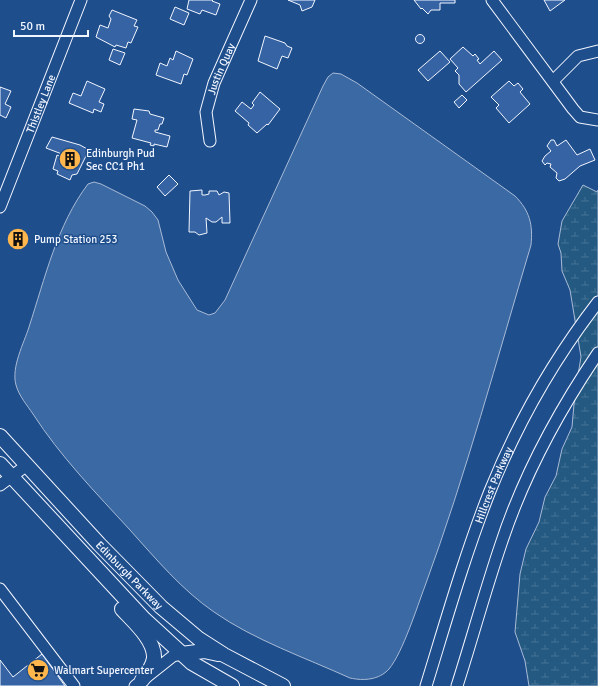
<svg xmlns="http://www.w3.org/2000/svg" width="598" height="686" font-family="Signika,sans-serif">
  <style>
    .wetland { fill: url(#wetland-marsh); stroke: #a8bbd7 }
    .water { fill: #3b69a3; stroke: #a8bbd7 }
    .building { fill: #3563a3; stroke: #f2f6ff }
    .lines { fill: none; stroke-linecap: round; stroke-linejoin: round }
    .minor-casing { stroke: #f2f6ff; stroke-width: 13 }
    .major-casing { stroke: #f2f6ff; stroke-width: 16 }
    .minor { stroke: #1f4e8c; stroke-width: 11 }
    .major { stroke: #1f4e8c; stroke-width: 14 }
    .labels { text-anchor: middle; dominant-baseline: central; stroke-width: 3; stroke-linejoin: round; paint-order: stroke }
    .street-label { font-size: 11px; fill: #f2f6ff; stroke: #1f4e8c }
    .poi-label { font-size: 11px; fill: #f2f6ff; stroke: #1f4e8c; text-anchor: start }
  </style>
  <defs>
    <pattern id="wetland-marsh" width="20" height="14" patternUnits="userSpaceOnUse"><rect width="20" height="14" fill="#245a82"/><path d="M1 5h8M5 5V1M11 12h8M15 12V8" fill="none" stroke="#447295"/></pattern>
  </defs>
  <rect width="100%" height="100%" fill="#1f4e8c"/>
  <polygon class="wetland" points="583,185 597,192 598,190 598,686 529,686 525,661 515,632 520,574 526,549 539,522 545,497 556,476 562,449 572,427 575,393 581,357 570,290 562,271 561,253 558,244 562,221"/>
  <path class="water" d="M333 73 341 74 357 83 515 196C530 211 533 225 531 245 497 359 466 474 425 586 417 607 403 652 389 669 379 680 364 681 350 678 306 658 254 640 214 612 182 590 156 559 130 530 96 493 60 456 33 414 27 405 19 396 16 385 11 367 24 343 29 327 45 278 57 225 88 184L94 182 101 184 145 206 152 212 158 220 166 252 178 280 197 310 209 315 215 313 225 300 323 86 328 77Z"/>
  <g class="building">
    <polygon points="189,0 213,0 212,1 220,4 216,15 202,10 200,14 187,9"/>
    <polygon points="288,0 315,0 312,7 302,11 300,5"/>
    <polygon points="414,0 455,0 455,3 440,3 440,10 431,10 428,14 422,8 421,9"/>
    <polygon points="544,0 565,0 550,11"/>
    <polygon points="175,7 189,13 184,25 170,19"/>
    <polygon points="112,10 137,20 134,26 138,27 131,43 128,42 126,48 116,45 115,47 96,37 100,25 108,28 111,19 109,16"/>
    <circle cx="420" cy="39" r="4.5"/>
    <polygon points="265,36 285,43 287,46 292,48 288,58 282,56 277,69 258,61"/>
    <polygon points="463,47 473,56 475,54 479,59 477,60 480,64 494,51 502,60 466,92 459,84 459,75 455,71 458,68 450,59"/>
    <polygon points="113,49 125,53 120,65 109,60"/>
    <polygon points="176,51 193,59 187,75 184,74 181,84 156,75 160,63 167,66 170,58 173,60"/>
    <polygon points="440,51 450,62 428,81 418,70"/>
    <polygon points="87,81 105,89 99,102 104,104 101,112 94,109 93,113 69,103 73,93 81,96"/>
    <polygon points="509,81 514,86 518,83 523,89 520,92 530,104 509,123 496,108 499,105 491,97"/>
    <polygon points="0,87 11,91 5,104 11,107 6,118 0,115"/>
    <polygon points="260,92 280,109 268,125 267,124 257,133 248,125 249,123 235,111 242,102 251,109 254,105 252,103"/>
    <polygon points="462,95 467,100 459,108 454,102"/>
    <polygon points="134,109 149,111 150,114 164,118 162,124 160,124 158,130 155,130 155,132 170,136 167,147 154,144 154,146 150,145 151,143 132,138 137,120 132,119"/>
    <polygon points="52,137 80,145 89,150 77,174 72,175 70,180 57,174 58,171 53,169 57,155 61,157 62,154 46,148"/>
    <polygon points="551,140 554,140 557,146 566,140 577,155 590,149 595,160 580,166 565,179 559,181 556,178 557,173 550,167 551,164 547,163 545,165 542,161 545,156 551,151 547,146"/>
    <polygon points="169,175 178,184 165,196 157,187"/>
    <polygon points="202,190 202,195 205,195 209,194 209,191 217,191 219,195 224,192 229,193 230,223 222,223 222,217 216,222 212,222 206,218 207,233 199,235 195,232 189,232 190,191"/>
    <polygon points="16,234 23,237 20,244 14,241"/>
    <polygon points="42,654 65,686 0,686 0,660 13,677"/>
  </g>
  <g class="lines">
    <g class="minor-casing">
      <g id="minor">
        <polyline points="492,0 573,109 580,117 598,120"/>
        <polyline points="553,81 578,56 598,51"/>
        <path id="s1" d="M210 141 206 112 214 83 251 0"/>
        <path id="s2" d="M0 207 81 0"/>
        <polyline points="0,485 27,465"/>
        <polyline points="0,589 74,686"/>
        <polyline points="135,686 173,656 182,654"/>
        <path id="s3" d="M426 686C446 621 465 554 490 491 517 424 554 359 598 302"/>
        <path d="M457 686C472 639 485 591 501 544 523 477 558 412 598 353"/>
      </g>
    </g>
    <g class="major-casing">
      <g id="major">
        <path id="s4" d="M0 436 99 544 161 607 199 639 224 655 283 686"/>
        <polyline points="0,464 144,619 192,663 232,686"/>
        <path d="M122 609C133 621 155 640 154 658 153 666 147 674 142 680"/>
        <polyline points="182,654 204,651 218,654"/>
      </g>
    </g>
    <use href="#minor" class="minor"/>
    <use href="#major" class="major"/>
  </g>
  <defs>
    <g id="building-disc" transform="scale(1.15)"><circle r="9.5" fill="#ffb74d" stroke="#1f4e8c"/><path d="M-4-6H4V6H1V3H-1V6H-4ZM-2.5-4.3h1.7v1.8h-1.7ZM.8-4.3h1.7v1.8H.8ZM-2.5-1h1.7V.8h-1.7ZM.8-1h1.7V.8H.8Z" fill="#111"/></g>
    <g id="supermarket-disc" transform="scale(1.15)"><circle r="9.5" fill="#ffb74d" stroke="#1f4e8c"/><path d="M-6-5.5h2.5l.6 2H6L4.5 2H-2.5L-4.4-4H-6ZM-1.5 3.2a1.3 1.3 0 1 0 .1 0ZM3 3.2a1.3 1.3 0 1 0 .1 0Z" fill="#111"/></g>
  </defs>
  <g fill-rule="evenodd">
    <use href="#building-disc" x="70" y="159"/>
    <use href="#building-disc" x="18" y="239"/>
    <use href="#supermarket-disc" x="38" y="670"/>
  </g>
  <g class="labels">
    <g class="street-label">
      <text stroke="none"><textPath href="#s1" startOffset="75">Justin Quay</textPath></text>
      <text stroke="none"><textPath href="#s2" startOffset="111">Thistley Lane</textPath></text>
      <text stroke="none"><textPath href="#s3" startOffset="212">Hillcrest Parkway</textPath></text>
      <text stroke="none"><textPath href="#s4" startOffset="190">Edinburgh Parkway</textPath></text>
    </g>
    <g class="poi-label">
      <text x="86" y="153">Edinburgh Pud<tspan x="86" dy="13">Sec CC1 Ph1</tspan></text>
      <text x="34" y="239">Pump Station 253</text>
      <text x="54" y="670">Walmart Supercenter</text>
    </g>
  </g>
  <path d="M14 30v6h74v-6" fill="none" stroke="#f2f6ff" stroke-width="2"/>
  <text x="20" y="30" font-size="12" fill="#f2f6ff" stroke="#1f4e8c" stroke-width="3" paint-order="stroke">50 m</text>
</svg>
